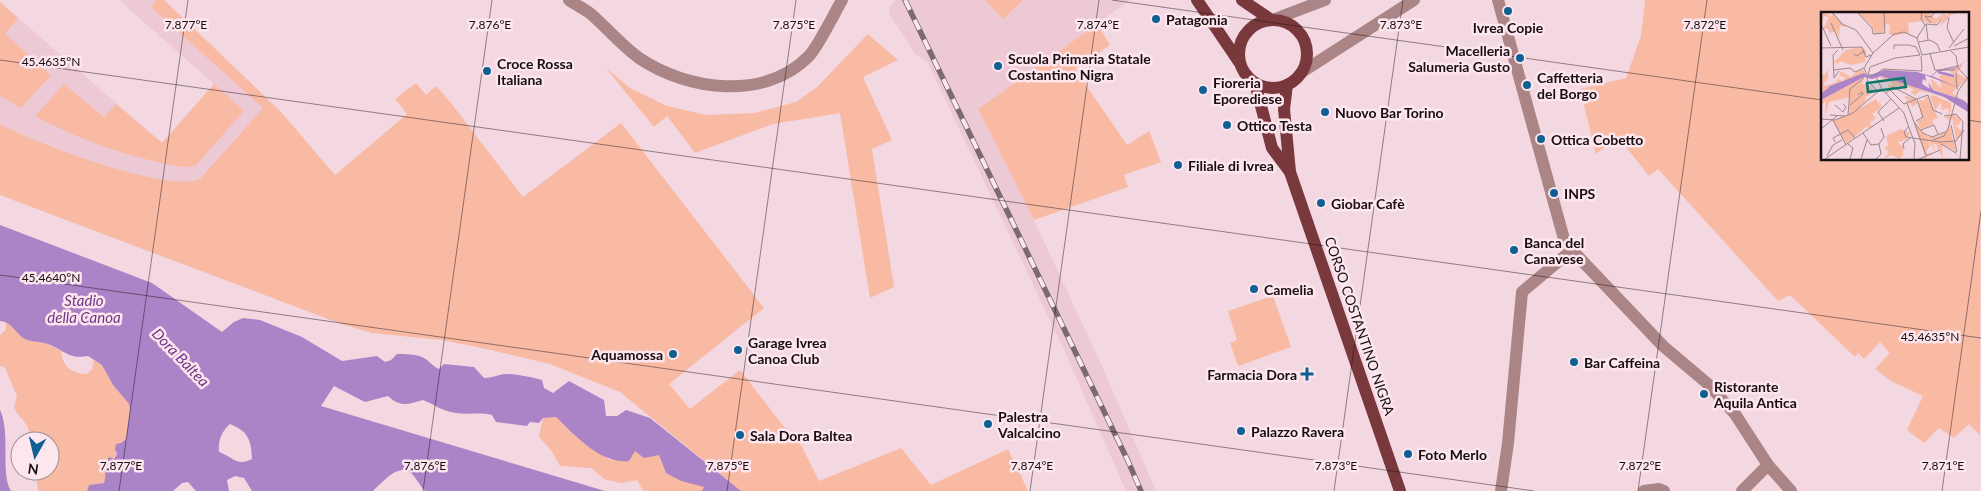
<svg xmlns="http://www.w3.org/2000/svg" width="1981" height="491" font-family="Lato,sans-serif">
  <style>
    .built { fill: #ecc9d5 }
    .green { fill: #f9baa4; fill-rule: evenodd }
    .water { fill: #ab83c7; fill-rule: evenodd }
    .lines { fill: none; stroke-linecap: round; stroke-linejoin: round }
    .minor { stroke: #ab8585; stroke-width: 12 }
    .major { stroke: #79383c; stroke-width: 12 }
    .rail-casing { stroke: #7b6a70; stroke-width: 5.5 }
    .rail { stroke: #fde6ee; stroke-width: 4; stroke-dasharray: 11; stroke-linecap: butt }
    .ticks { fill: none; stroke: #170e11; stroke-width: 1; stroke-opacity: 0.45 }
    .poi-dot { fill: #0f6092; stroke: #fde6ee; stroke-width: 2 }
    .labels { text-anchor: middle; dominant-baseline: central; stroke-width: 5; stroke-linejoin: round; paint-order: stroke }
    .poi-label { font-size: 14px; font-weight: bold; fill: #170e11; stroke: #fde6ee; text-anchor: start }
    .street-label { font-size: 14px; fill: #170e11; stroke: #fde6ee }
    .water-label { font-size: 15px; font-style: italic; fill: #693788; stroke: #fde6ee }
    .inset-river { fill: none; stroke: #ab83c7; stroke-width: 2.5 }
    .inset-road { fill: none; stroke: #9b878e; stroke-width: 1 }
    .view { fill: #0f766e; fill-opacity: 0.15; stroke: #0f766e; stroke-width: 2.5 }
    .inset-edge { fill: none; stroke: #170e11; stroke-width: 2.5 }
    .ticks-label { font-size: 12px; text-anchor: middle; fill: #170e11; stroke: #fde6ee; stroke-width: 5; stroke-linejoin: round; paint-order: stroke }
  </style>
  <rect width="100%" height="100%" fill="#f3d7e1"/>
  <g class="built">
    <polygon points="119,0 164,0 281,112 220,208 0,147 0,2 162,143 214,84"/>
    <polygon points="896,0 1130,0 978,109 1034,220 1102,366 1156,491 1126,491 1065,352 927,61 916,55 889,14 890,6"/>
  </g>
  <g class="green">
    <path d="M157 0H164L281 112 335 175 407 114 395 99 416 83 426 95 436 86 451 103 523 197 621 123 764 308 669 384 690 409 740 370 784 427 799 441 819 481 901 448 931 485 1008 449 1028 491H741L620 392 550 364 491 350 442 340 372 333 341 324 0 195V124C32 142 169 194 200 179L263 108 151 7Z"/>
    <polygon points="985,0 1023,0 1003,19"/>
    <path d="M1645 0H1981L1980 435 1969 424 1954 438 1939 428 1924 443 1907 430 1923 396 1891 381 1875 369 1890 353 1880 342 1864 359 1858 353 1855 357 1790 295 1778 301 1658 169 1649 176 1618 137 1596 154 1580 89 1626 78 1641 36ZM1822 14H1967V159H1822Z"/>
    <polygon points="0,2 18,18 5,34 51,75 21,108 0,96"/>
    <polygon points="1097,24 1110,45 1075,69 1127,145 1149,131 1161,162 1124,175 1128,187 1034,220 978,109"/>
    <polygon points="868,34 898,60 863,77 892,140 872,149 894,287 870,298 840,113 773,124 695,153 667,116 654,127 606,68 630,88 667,106 706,115 755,113 796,102 817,87"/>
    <path d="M64 84 104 117 116 104 162 143 214 84 244 111 196 165 189 167H181C131 158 79 140 35 116Z"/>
    <polygon points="1273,296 1291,347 1238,366 1230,343 1237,340 1228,311"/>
    <path d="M6 321 25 339 43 342 61 351C63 367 71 373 87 374L92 369 94 360 102 365 113 385 129 404 130 410 126 439 121 443 114 459 106 461V476L104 483 89 485 87 491H38L36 471H50V441H24L29 431C25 419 19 418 14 408L17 396 5 368 0 366V335L6 330Z"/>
    <path d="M556 417 574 434 610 460 635 451 659 455C665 475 686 482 704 487L702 491H643L637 480 621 483 604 479 591 468 560 466 551 450 539 437 543 418Z"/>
  </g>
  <g class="water">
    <path d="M0 225 152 283 222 332 234 322 243 318 260 320 302 337 342 361 377 356 385 362 391 360 397 354C405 354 415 354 422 357 429 360 432 366 439 369L444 364 474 367 484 378C491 378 498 375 504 374 516 374 531 377 542 380L544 388 553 393 569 381 604 400 606 416H617L626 410 650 418 741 491H702L704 487 681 481 666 473 659 455 644 458 635 451 629 461C600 464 575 435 556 417L543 418 539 423 530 422 527 426 496 422 492 415C481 412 468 415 456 413 441 411 436 405 423 400 408 404 401 408 388 396L365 402 334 386 321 406 605 491H425C420 486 416 477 410 472 397 464 382 483 373 491H252L244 478 235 476 227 480 229 491H196L188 482 182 483 173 491H87L89 485 104 483C107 474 104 465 109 457L114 459 117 454 115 449 116 444 121 443 126 439 130 410 129 404 113 385 102 365 88 356C67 360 63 348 44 343 38 341 30 342 25 339 15 333 12 322 0 321ZM230 424C249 432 251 440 252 459 237 467 233 457 219 452 218 441 221 432 230 424Z"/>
    <path d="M0 410C11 433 0 473 11 491H0Z"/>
  </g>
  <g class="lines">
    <g class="minor">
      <path d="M569 0C576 5 585 9 591 14 607 28 622 46 639 58 688 91 765 101 809 56 819 45 834 14 842 0"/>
      <polyline points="1498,0 1564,239 1572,250 1663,346 1708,384 1735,414 1768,465 1791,491"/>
      <polyline points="1275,19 1325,0"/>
      <polyline points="1302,72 1414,0"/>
      <polyline points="1501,491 1508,443 1522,292 1572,250"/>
      <polyline points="1644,491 1659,489 1664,491"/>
      <polyline points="1742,491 1768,465"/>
    </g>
    <g class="major">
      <polyline points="1197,0 1239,62"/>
      <polyline points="1242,0 1270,19"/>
      <circle cx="1273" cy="54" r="34"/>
      <polyline points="1255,83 1272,148 1290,172"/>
      <polyline points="1287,85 1284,109 1290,172 1400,491"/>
    </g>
    <g class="rail-casing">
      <polyline id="rail" points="905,0 1128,461 1141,491"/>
    </g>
    <use href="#rail" class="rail"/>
  </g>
  <path class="ticks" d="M1112 0 1822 100M0 60 1981 338M1967 120 1981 122M0 275 1534 491M119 491 188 0M423 491 492 0M727 491 796 0M1030 491 1099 0M1334 491 1403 0M1638 491 1707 0M1942 491 1981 211"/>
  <g class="poi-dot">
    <circle cx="1508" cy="11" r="5"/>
    <circle cx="1156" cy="19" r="5"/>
    <circle cx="1520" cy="58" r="5"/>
    <circle cx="998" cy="66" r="5"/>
    <circle cx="487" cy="71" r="5"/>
    <circle cx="1527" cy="85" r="5"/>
    <circle cx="1203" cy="90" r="5"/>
    <circle cx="1325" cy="112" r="5"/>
    <circle cx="1227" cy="125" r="5"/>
    <circle cx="1541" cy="139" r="5"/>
    <circle cx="1178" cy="165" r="5"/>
    <circle cx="1554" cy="193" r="5"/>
    <circle cx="1321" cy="203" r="5"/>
    <circle cx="1514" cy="250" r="5"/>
    <circle cx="1254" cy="289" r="5"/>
    <circle cx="738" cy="350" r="5"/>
    <circle cx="673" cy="354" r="5"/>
    <circle cx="1574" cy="362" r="5"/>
    <path d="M1304.5 366.5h5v5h5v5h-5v5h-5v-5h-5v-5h5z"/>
    <circle cx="1704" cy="394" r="5"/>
    <circle cx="988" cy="424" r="5"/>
    <circle cx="1241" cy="431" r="5"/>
    <circle cx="740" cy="435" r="5"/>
    <circle cx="1408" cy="454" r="5"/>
  </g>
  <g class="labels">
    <g class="poi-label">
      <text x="1166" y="19">Patagonia</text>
      <text x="1508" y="27" text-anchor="middle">Ivrea Copie</text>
      <text x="1510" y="50" text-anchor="end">Macelleria<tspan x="1510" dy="16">Salumeria Gusto</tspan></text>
      <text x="1008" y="58">Scuola Primaria Statale<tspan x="1008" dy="16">Costantino Nigra</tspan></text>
      <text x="497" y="63">Croce Rossa<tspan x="497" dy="16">Italiana</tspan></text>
      <text x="1537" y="77">Caffetteria<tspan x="1537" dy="16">del Borgo</tspan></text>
      <text x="1213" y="82">Fioreria<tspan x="1213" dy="16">Eporediese</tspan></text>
      <text x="1335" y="112">Nuovo Bar Torino</text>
      <text x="1237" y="125">Ottico Testa</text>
      <text x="1551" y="139">Ottica Cobetto</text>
      <text x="1188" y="165">Filiale di Ivrea</text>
      <text x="1564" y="193">INPS</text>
      <text x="1331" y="203">Giobar Cafè</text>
      <text x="1524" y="242">Banca del<tspan x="1524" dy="16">Canavese</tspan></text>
      <text x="1264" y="289">Camelia</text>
      <text x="748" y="342">Garage Ivrea<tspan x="748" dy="16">Canoa Club</tspan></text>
      <text x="663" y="354" text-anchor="end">Aquamossa</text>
      <text x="1584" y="362">Bar Caffeina</text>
      <text x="1297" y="374" text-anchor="end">Farmacia Dora</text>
      <text x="1714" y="386">Ristorante<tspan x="1714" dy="16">Aquila Antica</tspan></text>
      <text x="998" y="416">Palestra<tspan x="998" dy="16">Valcalcino</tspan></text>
      <text x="1251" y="431">Palazzo Ravera</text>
      <text x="750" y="435">Sala Dora Baltea</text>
      <text x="1418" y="454">Foto Merlo</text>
    </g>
    <g class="street-label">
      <text transform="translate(1360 326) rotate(71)">CORSO COSTANTINO NIGRA</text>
    </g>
    <g class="water-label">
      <text x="84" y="300">Stadio<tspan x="84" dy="17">della Canoa</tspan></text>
      <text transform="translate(181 357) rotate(46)">Dora Baltea</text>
    </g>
  </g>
  <g transform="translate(1821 12)">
    <rect width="148" height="148" fill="#f3d7e1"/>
    <path d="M0 0 11 4V0L25 15 19 14 18 26 15 19 9 21 6 16 2 18 8 5 3 4 0 11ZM36 0H107L115 7 123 0 125 4 128 1 139 0 127 4V7L119 14 123 5 114 12 101 9 87 11 88 21 72 24 68 22 69 13 65 12 63 20 54 22 51 14ZM39 35 45 38 44 50 30 53 19 49 17 52 13 50 25 38ZM142 52 136 61 146 67 131 81 142 88 111 77 110 66 121 77 118 65 124 61 136 64 128 59ZM7 58V67L2 71 4 74 16 70 17 66 22 70 24 65 18 64 20 59 30 65 38 58H43L44 62 9 74 0 82V61L3 63ZM66 64 72 69 85 71 110 82 99 79 94 83 89 80 94 78 86 74 85 79 78 73 68 77 67 72 72 74 70 70 57 65ZM43 65 39 71 43 68 41 72H47L54 80 44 85 45 88 38 97 55 87 57 91 60 89 57 94 60 92V96L51 102 55 106 48 112 52 114 48 117 46 114 25 132 12 109 28 102 29 85 8 90 4 104 5 89 1 92 0 88ZM112 83 130 91V100L127 101 128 96 121 98 120 90 114 98 109 85 113 90 109 84ZM85 84 92 86 99 92 98 87 102 89 106 84 117 106 111 108 113 112 100 117 96 109 101 107 98 94 101 93H98L97 91 92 95 87 89 83 91 87 87 83 86ZM132 102 140 107 138 113H134L142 121 135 128 131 104 126 119 129 113 132 129 127 130H133L137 147 133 138 121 133 122 147 115 132H112L114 140 107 127 109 134 104 141 112 142 105 144 106 147 101 146 104 144 93 111 107 125 117 123 115 126 127 117 128 108 124 105ZM80 117 89 121 85 128 76 130 82 135V143L78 147 71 143 62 147 68 141 65 140 69 139 63 137 67 133 65 124Z" fill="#f9baa4"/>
    <path d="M147 47 134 57 117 59 111 64 138 76 104 63 105 69 102 67 101 72 109 77 107 70 112 78 142 88 147 92V100L123 85 60 64 51 67 43 65 0 88V82L9 74 43 61 47 64 63 58 96 60 110 64 117 58 134 56Z" fill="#ab83c7"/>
    <path class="inset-river" d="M117 60 133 64"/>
    <path class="inset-road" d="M11 0 21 12 35 18 52 41M36 0 51 16 52 22 64 21M63 0 64 21M128 5 126 16 133 31M10 11 22 38M110 11 104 4 110 5 113 1M1 14 10 34M96 26 104 13 100 7 101 0M107 28 105 12 116 13 121 7M98 30 109 28 116 32 119 39M133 34 148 26M0 36 41 35 45 45 50 43M128 36 143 17M73 37V33H88L95 35 99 43M17 38 12 43 13 66 18 59M130 39 135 44 137 56 148 68M52 41 73 22 83 20 96 26 101 43M52 41 43 56 46 63H54M33 42 36 44 43 39V42M109 42 114 58H134M101 43 148 35M49 55 74 46 99 43M49 55 46 68 57 80M13 58 29 56 34 60 43 56M115 59 136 54M135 61 136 77M54 63 62 57 101 59 100 44M54 63 62 79M61 77 83 101 88 116M69 78 83 92 93 88M65 81 72 75 95 87M93 88 107 83 112 98 121 102M86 91 93 110 102 121 111 125 124 120M14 93 22 100 25 95 22 92M29 93 42 82 41 80 37 83M9 103 24 104M27 103 29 77 43 66M123 104 135 102 142 110 139 147M0 107 14 108 32 101 60 77M12 108 25 133M63 109 57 100 70 87M95 109 102 105 96 87M93 110 105 143M130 113 136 140M88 114 83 120 85 125 119 130 135 129 143 118M88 116 94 131 93 147M0 117 16 104M100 118 113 113 117 122M42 121 50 133 58 132M112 128 123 124 127 117 137 79 148 64M14 130 12 126 27 118 34 126M27 132 32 136 29 147M120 132 135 141M83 137 82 132 90 125M6 144 12 133 21 128M4 147 78 96M40 147 46 128M55 147 60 142 58 132 63 125 60 116M98 147 119 138"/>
    <path class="view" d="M83 66 85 75 47 80 46 71Z"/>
    <rect width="148" height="148" class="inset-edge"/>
  </g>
  <g class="ticks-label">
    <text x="186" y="29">7.877°E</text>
    <text x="490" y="29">7.876°E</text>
    <text x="794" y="29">7.875°E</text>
    <text x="1098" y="29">7.874°E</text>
    <text x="1401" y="29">7.873°E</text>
    <text x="1705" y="29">7.872°E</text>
    <text x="51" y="66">45.4635°N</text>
    <text x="51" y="282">45.4640°N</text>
    <text x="1930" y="341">45.4635°N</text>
    <text x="121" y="470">7.877°E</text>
    <text x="425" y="470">7.876°E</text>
    <text x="728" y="470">7.875°E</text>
    <text x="1032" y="470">7.874°E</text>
    <text x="1336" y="470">7.873°E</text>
    <text x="1640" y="470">7.872°E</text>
    <text x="1943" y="470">7.871°E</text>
  </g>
  <g transform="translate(35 456) rotate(188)"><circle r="24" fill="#fde6ee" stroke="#a19096"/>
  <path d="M0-4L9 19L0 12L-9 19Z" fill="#0f6092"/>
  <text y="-8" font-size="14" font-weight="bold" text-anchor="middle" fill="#170e11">N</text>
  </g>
</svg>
